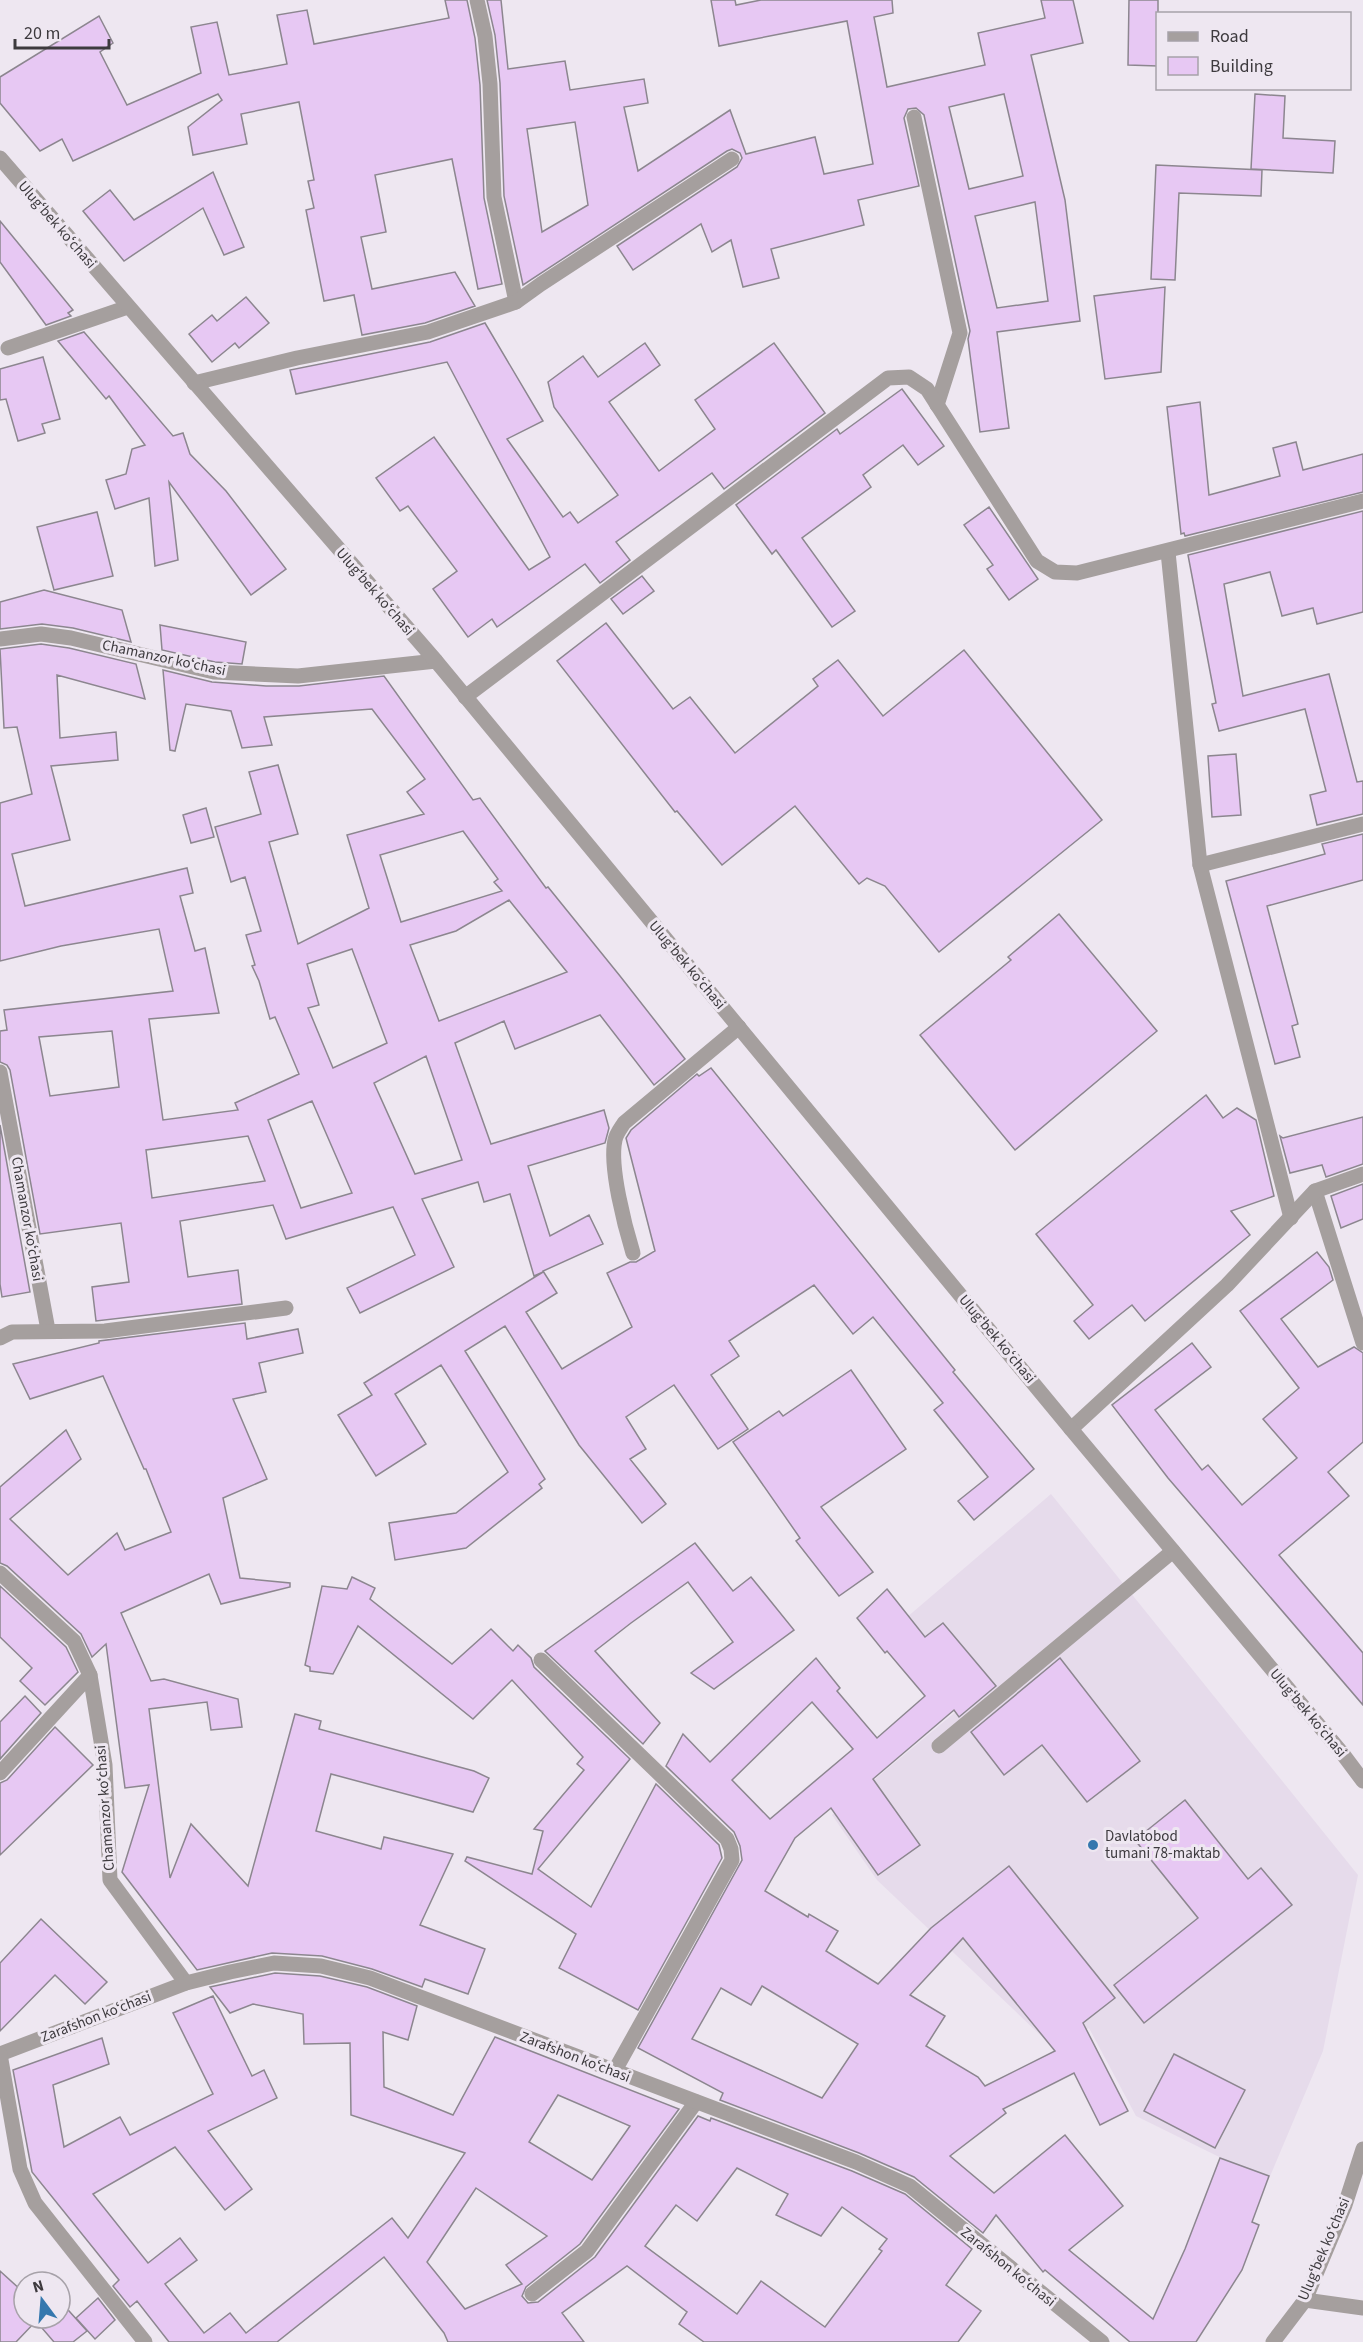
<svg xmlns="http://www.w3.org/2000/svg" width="1363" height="2342" font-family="'Source Sans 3',sans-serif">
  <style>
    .built { fill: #e6dbeb }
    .building { fill: #e7c8f3; stroke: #8c868f; stroke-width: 1.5; fill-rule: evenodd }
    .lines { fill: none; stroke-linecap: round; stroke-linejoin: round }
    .service { stroke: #a59f9e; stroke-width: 15 }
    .minor { stroke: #a59f9e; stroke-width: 15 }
    .tertiary { stroke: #a59f9e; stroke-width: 15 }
    .poi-dot { fill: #3578ae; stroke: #eee7f1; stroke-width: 2 }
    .labels { text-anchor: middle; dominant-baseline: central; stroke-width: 6; stroke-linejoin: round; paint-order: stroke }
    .street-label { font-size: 15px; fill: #3d3a3e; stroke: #eee7f1 }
    .poi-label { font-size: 15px; fill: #3d3a3e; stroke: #eee7f1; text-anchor: start }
  </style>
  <rect width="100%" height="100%" fill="#eee7f1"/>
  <polygon class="built" points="1051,1494 1358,1875 1323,2051 1268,2181 1136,2116 1089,2028 1055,2049 877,1880 832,1815 971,1699 906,1618"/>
  <g class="building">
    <polygon points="445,0 467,0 475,38 480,85 484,198 502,284 478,289 452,159 375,175 386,232 361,237 372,289 455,272 475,306 425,323 362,335 354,295 324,301 306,210 314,208 308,181 314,180 299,102 241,114 247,144 193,155 188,127 222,100 218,94 73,161 62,139 40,151 0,103 0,77 99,16 113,43 100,52 127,105 201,73 191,27 217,22 229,75 287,64 277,15 307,10 314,44 449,18"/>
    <path d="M487 0H501L508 69 565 61 570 90 644 79 648 103 624 107 638 171 730 110 746 154 815 137 824 174 873 164 847 21 719 46 711 0H735L736 5 761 0H892L893 13 874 17 887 87 985 65 978 33 1045 18 1041 0H1073L1083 43 1031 55 1065 200 1080 321 997 332 1009 428 980 432 968 339 970 331 924 115 916 108 908 109 904 118 919 186 858 200 864 225 771 249 779 278 743 287 731 240 712 252 701 224 633 270 617 246 737 167 742 158 740 153 732 149 727 151 523 285 504 196 500 83 495 35ZM1004 94 1023 176 969 189 949 107ZM575 122 588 205 542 232 527 129ZM1035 202 1048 301 997 308 975 216Z"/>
    <polygon points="1129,0 1158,0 1158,66 1128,65"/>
    <polygon points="1255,94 1285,96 1283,138 1335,141 1333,173 1251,169"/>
    <polygon points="1156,165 1262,170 1261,196 1179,193 1175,280 1151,279"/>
    <polygon points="213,172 244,247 224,255 203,208 124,261 83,211 110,190 134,220"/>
    <polygon points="0,221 73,310 68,313 71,316 46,325 0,262"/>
    <polygon points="1165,287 1161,372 1105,379 1094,296"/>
    <polygon points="246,297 269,323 239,348 235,343 212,362 189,334 212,315 217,321"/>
    <polygon points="485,323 543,421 507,439 563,517 570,512 578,523 618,495 554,407 548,382 583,356 598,377 645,343 660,365 609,402 659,471 715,429 695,400 774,343 825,413 724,489 712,473 616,542 630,560 600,583 585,564 497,627 492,619 468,637 433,589 457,571 408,506 400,511 376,478 434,437 529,570 550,557 447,362 296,394 290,370 430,342"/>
    <polygon points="84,332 173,436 183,433 190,454 226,491 286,569 251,595 169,482 178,560 155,566 149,498 115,509 106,480 126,474 132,449 145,445 109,396 106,399 58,341"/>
    <polygon points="43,357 60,419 42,424 45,433 18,441 6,399 0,400 0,369"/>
    <polygon points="902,389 944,446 918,465 903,445 863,475 871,487 802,538 855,611 832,627 776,550 772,554 736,505 837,429 840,434"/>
    <polygon points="1200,402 1209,495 1280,476 1273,448 1296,442 1303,470 1363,454 1363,492 1185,536 1184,533 1181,534 1167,407"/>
    <polygon points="989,507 1038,579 1009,600 987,569 993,565 964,525"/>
    <polygon points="1363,511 1363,612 1317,624 1313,608 1282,616 1270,572 1224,584 1243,696 1329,674 1357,782 1363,781 1363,814 1317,825 1310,795 1326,791 1305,709 1219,731 1212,704 1216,703 1188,555"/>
    <polygon points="97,512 113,576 54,590 37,527"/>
    <polygon points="642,576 654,591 623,614 611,599"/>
    <polygon points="44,590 122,610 131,642 73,628 42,624 0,629 0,602"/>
    <polygon points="606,623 673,709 690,697 735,753 818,686 813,679 838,660 883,716 964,650 1102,820 939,952 885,886 867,878 859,884 795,806 722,865 677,811 675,812 557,661"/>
    <polygon points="160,625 246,642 242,664 215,662 162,650"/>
    <path d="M41 644 69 648 136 664 145 699 57 675 60 738 116 732 118 760 51 766 70 840 12 854 25 906 187 868 193 893 180 896 195 951 205 948 219 1013 149 1019 163 1120 238 1110 235 1103 299 1074 275 1017 270 1019 259 981 252 966 255 965 246 935 261 931 245 877 231 882 215 827 261 814 249 772 278 765 298 834 269 842 298 944 369 908 347 835 424 814 407 792 425 779 372 709 264 717 272 745 242 748 231 711 186 704 175 751 170 750 163 670 212 682 266 686H299L384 676 473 800 480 798 546 888 548 887 620 976 685 1059 654 1085 600 1015 515 1049 504 1021 455 1043 491 1144 604 1110 609 1128 605 1143 528 1166 550 1236 589 1215 603 1244 543 1271 557 1293 526 1312 562 1369 632 1327 607 1273 630 1262H636L655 1251 626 1138 631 1130 697 1074 699 1076 711 1068 955 1370 953 1372 1034 1469 974 1520 958 1501 988 1477 934 1410 943 1403 873 1317 853 1334 814 1285 729 1341 739 1356 711 1375 748 1429 718 1449 674 1385 626 1417 646 1449 630 1459 666 1504 642 1523 579 1445 505 1326 465 1351 545 1479 539 1484 542 1488 466 1548 395 1560 389 1523 456 1513 508 1472 441 1365 395 1394 426 1444 376 1476 338 1415 372 1395 364 1383 543 1272 534 1276 510 1194 484 1202 478 1182 422 1199 454 1267 360 1313 347 1288 415 1255 393 1207 286 1239 273 1205 180 1221 188 1277 238 1270 242 1304 96 1321 92 1287 129 1282 121 1223 40 1234 10 1070 7 1065 0 1062V1031L7 1030 4 1010 173 991 159 929 61 946 0 961V803L32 794 17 727 4 728 0 649ZM463 831 498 879 494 882 502 891 401 922 380 855ZM509 900 567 972 439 1021 410 945 456 931ZM352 949 387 1043 333 1068 308 1008 319 1005 307 964ZM112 1031 119 1087 50 1096 39 1037ZM426 1056 462 1160 415 1174 374 1083ZM312 1101 352 1193 301 1208 268 1120ZM248 1136 265 1181 152 1198 146 1150Z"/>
    <polygon points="1236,754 1241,815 1212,817 1208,756"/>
    <polygon points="206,808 214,837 191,843 183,815"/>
    <polygon points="1363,834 1363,880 1267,906 1298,1024 1292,1026 1300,1057 1275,1064 1226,881 1325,854 1322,844"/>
    <polygon points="1059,914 1157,1031 1015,1150 920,1035 1011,960 1008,957"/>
    <polygon points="1206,1095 1223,1118 1237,1108 1256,1120 1274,1196 1231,1211 1250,1235 1145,1321 1132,1305 1089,1339 1074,1321 1093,1305 1036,1234"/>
    <polygon points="1363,1117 1363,1164 1326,1177 1322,1165 1290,1173 1280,1136 1283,1138"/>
    <polygon points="0,1125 30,1292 2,1297 0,1284"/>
    <polygon points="1363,1184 1363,1219 1341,1228 1331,1196"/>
    <polygon points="1317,1252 1329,1267 1333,1280 1281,1319 1318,1367 1354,1347 1363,1353 1363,1442 1328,1472 1349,1496 1279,1555 1363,1653 1363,1705 1168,1478 1112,1405 1192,1343 1211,1367 1155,1410 1202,1470 1208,1465 1242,1505 1297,1458 1263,1419 1299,1388 1240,1311"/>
    <polygon points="245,1323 247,1339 298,1329 303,1353 259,1363 266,1392 233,1399 267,1479 223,1498 240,1578 290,1583 290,1587 221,1604 209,1574 121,1613 151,1681 164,1679 238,1699 242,1727 211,1730 207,1702 149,1709 170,1878 191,1824 248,1886 295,1714 321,1721 319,1729 474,1771 489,1778 473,1812 331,1774 316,1831 381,1849 384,1837 453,1854 420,1925 485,1949 468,1994 425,1979 422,1987 372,1969 322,1956 272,1953 197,1970 122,1872 149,1785 125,1788 106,1644 92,1657 81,1634 7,1566 0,1563 0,1487 66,1430 81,1459 10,1519 68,1575 117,1533 125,1550 171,1532 146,1469 144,1469 103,1376 30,1399 13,1364 99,1343 99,1341"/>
    <polygon points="851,1370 906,1449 821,1507 873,1572 839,1596 796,1541 800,1538 733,1442 779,1411 783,1416"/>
    <polygon points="695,1543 733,1591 751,1577 794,1630 714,1689 691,1673 733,1642 688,1582 631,1623 595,1651 660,1723 643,1744 545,1651"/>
    <polygon points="352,1577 375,1588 370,1599 452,1664 491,1629 513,1651 518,1645 531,1658 534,1667 630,1759 538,1869 591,1907 656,1784 719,1845 722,1858 638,2010 559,1968 576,1934 465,1861 467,1857 532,1874 543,1831 534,1829 584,1770 577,1764 583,1757 512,1680 473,1719 358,1626 333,1674 310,1671 310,1667 305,1665 322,1586 347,1589"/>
    <polygon points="0,1586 66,1647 78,1672 45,1705 20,1681 32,1668 0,1637"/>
    <path d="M887 1589 925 1637 943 1623 996 1686 959 1717 954 1710 873 1779 920 1845 878 1875 831 1808 795 1838 765 1891 808 1917 809 1914 838 1931 826 1951 878 1984 931 1928 1009 1866 1115 1998 1083 2023 1128 2111 1100 2125 1074 2073 1003 2109 1006 2113 950 2156 994 2193 1065 2135 1123 2206 1069 2250 1153 2319 1185 2249 1220 2158 1269 2176 1252 2222 1259 2225 1242 2270 1196 2342H1130L1045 2270 1043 2272 996 2215 983 2233 914 2177 859 2153 720 2100 723 2093 638 2048 742 1860 740 1846 734 1832 666 1766 683 1734 710 1762 816 1658 840 1688 837 1691 877 1738 925 1696 887 1651 885 1653 857 1618ZM812 1702 853 1749 770 1819 732 1780ZM963 1938 1055 2051 985 2086 978 2077 926 2046 945 2016 910 1995ZM762 1986 858 2044 822 2098 692 2039 721 1988 751 2005Z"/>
    <polygon points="1060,1658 1140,1761 1087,1802 1042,1745 1004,1775 971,1732"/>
    <polygon points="25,1696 41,1713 0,1759 0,1722"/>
    <polygon points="55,1727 93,1765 0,1855 0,1783 7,1780"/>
    <polygon points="1185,1800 1248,1879 1261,1868 1292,1905 1144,2023 1114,1985 1198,1918 1135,1840"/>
    <polygon points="41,1919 107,1982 85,2004 55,1975 0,2031 0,1963"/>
    <path d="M275 1973 320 1976 367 1987 417 2006 408 2040 383 2032 384 2087 453 2115 495 2037 679 2109 580 2244 526 2287 522 2296 528 2303 538 2302 595 2257 698 2116 710 2121 711 2118 852 2171 905 2194 972 2249 946 2285 981 2311 958 2342H704L679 2324 687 2312 627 2266 562 2313 584 2342H448L444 2333 384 2257 277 2342H169L137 2301 130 2307 113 2286 119 2280 32 2172 13 2070 102 2038 109 2064 53 2085 64 2147 120 2117 130 2135 213 2094 173 2013 213 1996 252 2076 264 2070 277 2098 208 2131 252 2189 225 2210 175 2147 93 2194 148 2263 180 2238 197 2260 165 2284 204 2333 230 2313 246 2333 392 2218 408 2238 465 2153 351 2115 350 2043 304 2044 303 2014 253 2004 230 2013 210 1987ZM558 2095 630 2126 592 2180 529 2142ZM737 2168 788 2194 776 2215 821 2236 842 2207 887 2239 879 2249 882 2251 825 2327 761 2281 737 2314 645 2246 676 2205 697 2221ZM476 2188 547 2236 506 2265 522 2284 465 2309 427 2262Z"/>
    <polygon points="1174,2054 1245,2090 1215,2148 1144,2111"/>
    <polygon points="0,2271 22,2291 24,2289 24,2318 60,2318 60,2301 87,2331 73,2342 54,2342 36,2321 16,2342 0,2342"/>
    <polygon points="98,2298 115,2320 95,2339 76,2318"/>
  </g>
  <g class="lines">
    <g class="service">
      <polyline points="477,0 485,36 490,84 494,197 516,302"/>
      <polyline points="914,117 960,333 937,405"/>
      <polyline points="8,348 128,307"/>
      <polyline points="194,383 297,358 428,332 516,302 541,284 732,159"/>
      <polyline points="1168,552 1200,865 1291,1218"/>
      <polyline points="465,697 888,378 909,377 927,389 1037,561 1055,572 1077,573 1363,501"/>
      <polyline points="1315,1191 1363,1343"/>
      <polyline points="1071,1429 1227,1285 1315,1191 1363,1174"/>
      <polyline points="939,1746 1173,1551"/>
      <polyline points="532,2294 587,2251 696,2102"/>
    </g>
    <g class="minor">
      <polyline points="0,639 41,634 71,638 214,672 298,676 436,661"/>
      <polyline points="1200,865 1363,824"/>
      <polyline points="0,1072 48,1330"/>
      <path d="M633 1253C625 1227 609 1166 615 1140 616 1134 621 1128 624 1123L739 1027"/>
      <polyline points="0,1338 12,1332 105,1331 286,1308"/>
      <polyline points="0,1573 74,1641 90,1675 105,1765 110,1880 186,1983"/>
      <polyline points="541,1660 727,1839 731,1849 732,1860 614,2072"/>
      <polyline points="0,1773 90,1675"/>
      <polyline points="0,2054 186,1983 230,1972 274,1963 321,1966 370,1978 856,2162 910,2186 1102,2342"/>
      <polyline points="0,2054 20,2169 35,2203 145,2342"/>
      <polyline points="1305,2300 1363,2308"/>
    </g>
    <g class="tertiary">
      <polyline points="0,158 436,661 1071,1429 1342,1753 1363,1781"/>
      <polyline points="1273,2342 1305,2300 1345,2205 1363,2149"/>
    </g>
  </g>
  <circle class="poi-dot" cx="1093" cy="1845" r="6"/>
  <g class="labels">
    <g class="street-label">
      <text transform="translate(57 225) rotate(49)">Ulugʻbek koʻchasi</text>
      <text transform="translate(375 592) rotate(49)">Ulugʻbek koʻchasi</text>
      <text transform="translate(164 658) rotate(12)">Chamanzor koʻchasi</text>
      <text transform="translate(687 965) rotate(50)">Ulugʻbek koʻchasi</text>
      <text transform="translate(27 1219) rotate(80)">Chamanzor koʻchasi</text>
      <text transform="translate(997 1339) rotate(50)">Ulugʻbek koʻchasi</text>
      <text transform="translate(1308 1713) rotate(50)">Ulugʻbek koʻchasi</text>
      <text transform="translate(105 1808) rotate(-94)">Chamanzor koʻchasi</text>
      <text transform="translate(96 2017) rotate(-21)">Zarafshon koʻchasi</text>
      <text transform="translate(575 2057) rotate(21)">Zarafshon koʻchasi</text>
      <text transform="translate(1324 2249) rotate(-67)">Ulugʻbek koʻchasi</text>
      <text transform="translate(1008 2267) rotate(39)">Zarafshon koʻchasi</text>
    </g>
    <g class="poi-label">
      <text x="1105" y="1836">Davlatobod<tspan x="1105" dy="17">tumani 78-maktab</tspan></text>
    </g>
  </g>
  <rect x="1156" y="12" width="195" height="78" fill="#eee7f1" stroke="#a7a2a9" stroke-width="1.5"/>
  <rect x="1168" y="32" width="30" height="9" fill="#a59f9e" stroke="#a7a2a9" stroke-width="1.5"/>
  <text x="1210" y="42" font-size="18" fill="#3d3a3e">Road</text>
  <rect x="1168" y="57" width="30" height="18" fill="#e7c8f3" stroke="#a7a2a9" stroke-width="1.5"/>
  <text x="1210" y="72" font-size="18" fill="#3d3a3e">Building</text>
  <g transform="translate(42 2300) rotate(344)"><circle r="28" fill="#eee7f1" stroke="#a7a2a9" stroke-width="1.5"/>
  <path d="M0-4.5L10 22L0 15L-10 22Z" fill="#3578ae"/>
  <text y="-9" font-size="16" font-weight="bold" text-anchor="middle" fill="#3d3a3e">N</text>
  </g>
  <path d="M15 39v9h94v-9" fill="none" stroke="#3d3a3e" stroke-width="3"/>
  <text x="24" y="39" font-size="18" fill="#3d3a3e" stroke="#eee7f1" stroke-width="4.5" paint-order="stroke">20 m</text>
</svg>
